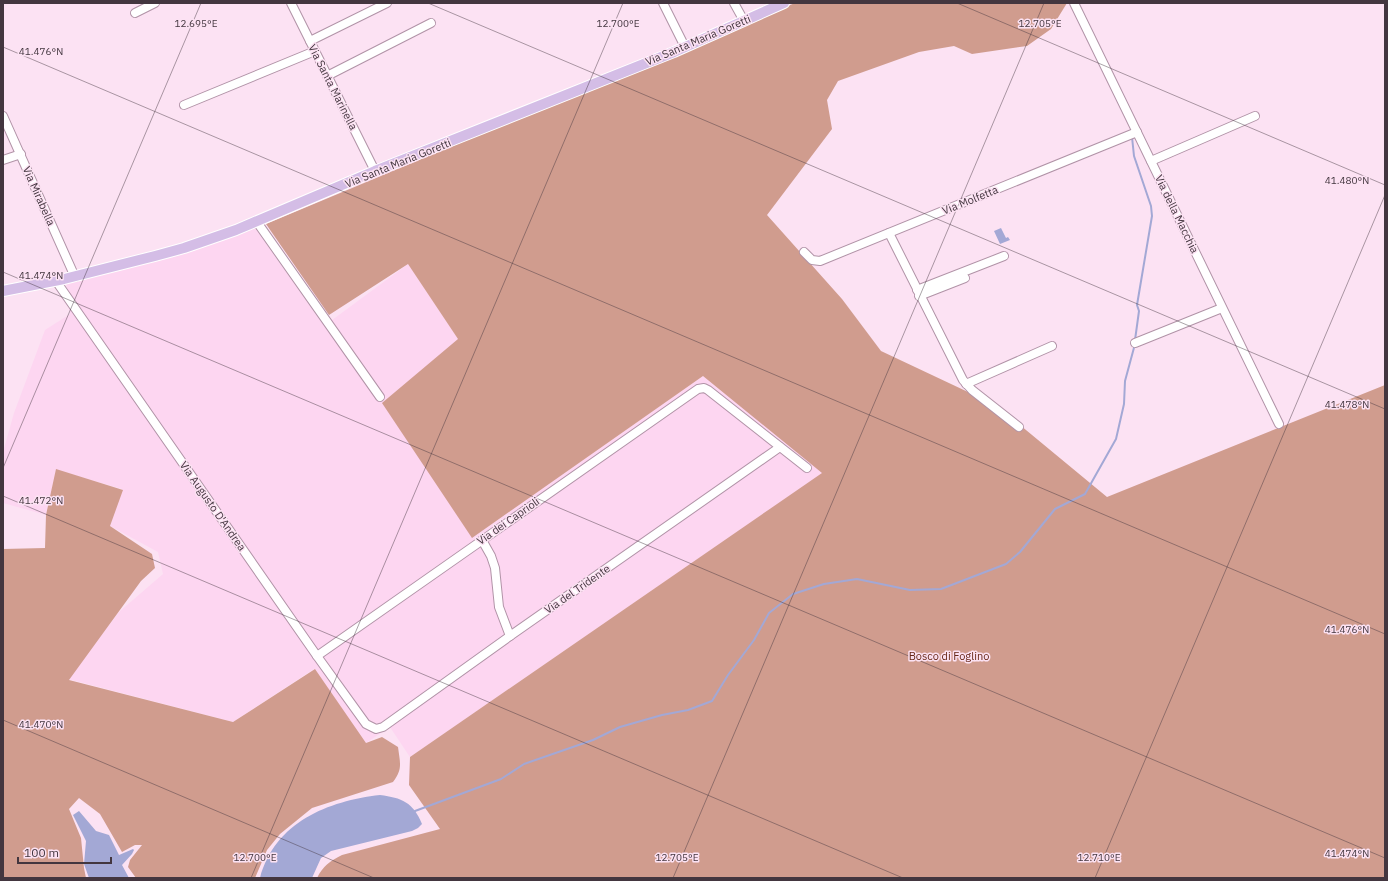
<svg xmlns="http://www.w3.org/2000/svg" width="1388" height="881" font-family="'IBM Plex Sans',sans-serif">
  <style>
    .built { fill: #fdd6f1 }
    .forest { fill: #d09c8e }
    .water { fill: #a3a8d5 }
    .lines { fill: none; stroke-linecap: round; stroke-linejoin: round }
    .stream { stroke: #a3a8d5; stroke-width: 2 }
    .minor-casing { stroke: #b193a7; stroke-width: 10 }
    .major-casing { stroke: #fff; stroke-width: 12 }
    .minor { stroke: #fff; stroke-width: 8 }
    .major { stroke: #d4bde6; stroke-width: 10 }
    .ticks { fill: none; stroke: #43363f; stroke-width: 1; stroke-opacity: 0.45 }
    .labels { text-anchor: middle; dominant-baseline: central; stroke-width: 3; stroke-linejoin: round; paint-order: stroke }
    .street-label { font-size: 11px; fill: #43363f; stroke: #fce2f3 }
    .park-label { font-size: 11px; fill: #662616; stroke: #fce2f3 }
    .ticks-label { font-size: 10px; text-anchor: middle; fill: #43363f; stroke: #fce2f3; stroke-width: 3; stroke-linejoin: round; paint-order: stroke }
  </style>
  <rect width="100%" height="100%" fill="#fce2f3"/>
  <polygon class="built" points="255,228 324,326 408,264 458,339 472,538 703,376 823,473 410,757 390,727 366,743 314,669 233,722 68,679 119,612 163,574 158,552 110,526 122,489 56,470 46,515 3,503 3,452 14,413 45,330 70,314 66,282 170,258 202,248"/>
  <g class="forest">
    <path d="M795 3H1067L1051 29 1027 46 972 54 954 46 919 52 838 81 827 100 832 129 767 215 842 299 881 351 968 392 979 391 1107 497 1385 385V878H317C323 866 330 861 342 855L440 829 409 785 410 757 822 473 703 376 472 538 382 403 458 339 408 264 329 315 266 224Z"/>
    <path d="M56 469 123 490 110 526 152 554 155 568 141 581 69 680 233 722 315 669 366 743 382 737 398 747C400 763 403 769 393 782L312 808 280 834 267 850 255 878H136L128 867 130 860 142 845H135L122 852 100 814 79 798 69 809 81 838 84 868 86 878H3V549L45 548 46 515Z"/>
  </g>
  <g class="water">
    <polygon points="1001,228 1006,238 1008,237 1010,240 1000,244 994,231"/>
    <path d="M380 795C402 798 413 802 422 824L418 828 412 831 331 851 321 858 312 878H260C275 822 328 801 380 795Z"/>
    <polygon points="79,811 96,831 109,835 119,855 133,849 134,850 132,854 122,865 129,878 89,878 84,864 86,841 73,815"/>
  </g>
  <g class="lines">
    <g class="stream">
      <polyline points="1132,137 1134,156 1151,206 1152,216 1137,305 1139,311 1135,340"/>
      <polyline points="415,811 501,779 524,764 593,740 620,727 662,715 688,710 712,701 728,675 754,640 769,613 793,594 824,584 857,579 910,590 941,589 1006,564 1020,552 1055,509 1085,494 1116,439 1124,404 1125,381 1135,344"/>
    </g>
    <g class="minor-casing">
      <g id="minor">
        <polyline points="291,3 375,171"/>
        <polyline points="663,3 685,47"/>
        <polyline points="734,3 744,21"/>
        <polyline points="1074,3 1279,424"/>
        <polyline points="135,13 155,3"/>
        <polyline points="310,41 387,3"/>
        <polyline points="327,76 431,23"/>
        <polyline points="184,105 315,51"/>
        <polyline points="3,116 75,277"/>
        <polyline points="3,160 21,154"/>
        <polyline points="1151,161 1255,116"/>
        <polyline points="257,222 380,397"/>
        <polyline points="889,233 963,380 972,390 1019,427"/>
        <polyline points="804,252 812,260 820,261 1137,132"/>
        <polyline points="56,281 317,656 366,724 376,729 383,727 510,636 780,447"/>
        <polyline points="917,290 1004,256"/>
        <polyline points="919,296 965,278"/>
        <polyline points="1135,343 1222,308"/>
        <polyline points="966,384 1052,346"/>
        <polyline points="482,540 491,556 495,568 499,607 510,636"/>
        <polyline points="317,656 698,389 704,388 708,390 807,468"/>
      </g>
    </g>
    <g class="major-casing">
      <polyline id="major" points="3,291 64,279 155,256 184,248 236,230 375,171 674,52 784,3"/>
    </g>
    <use href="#minor" class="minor"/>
    <use href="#major" class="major"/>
  </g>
  <path class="ticks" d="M428 3 1385 409M957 3 1385 185M3 47 1385 634M3 272 1385 858M3 468 201 3M3 496 903 878M3 720 374 878M251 878 623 3M673 878 1044 3M1095 878 1385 195"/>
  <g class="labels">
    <g class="street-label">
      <text transform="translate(698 40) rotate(-23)">Via Santa Maria Goretti</text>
      <text transform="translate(333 87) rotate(63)">Via Santa Marinella</text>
      <text transform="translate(398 163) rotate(-22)">Via Santa Maria Goretti</text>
      <text transform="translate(39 196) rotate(66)">Via Mirabella</text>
      <text transform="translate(970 200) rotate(-22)">Via Molfetta</text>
      <text transform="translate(1177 214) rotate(64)">Via della Macchia</text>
      <text transform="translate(213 506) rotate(55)">Via Augusto D'Andrea</text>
      <text transform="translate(508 521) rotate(-35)">Via dei Caprioli</text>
      <text transform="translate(577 589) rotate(-35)">Via del Tridente</text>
    </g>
    <g class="park-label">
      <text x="949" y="656">Bosco di Foglino</text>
    </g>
  </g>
  <g class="ticks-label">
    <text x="196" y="27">12.695°E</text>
    <text x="618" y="27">12.700°E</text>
    <text x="1040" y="27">12.705°E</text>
    <text x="41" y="55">41.476°N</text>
    <text x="1347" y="184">41.480°N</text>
    <text x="41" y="279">41.474°N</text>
    <text x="1347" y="408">41.478°N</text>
    <text x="41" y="504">41.472°N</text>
    <text x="1347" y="633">41.476°N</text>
    <text x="41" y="728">41.470°N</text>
    <text x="1347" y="857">41.474°N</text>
    <text x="255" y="861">12.700°E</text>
    <text x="677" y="861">12.705°E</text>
    <text x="1099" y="861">12.710°E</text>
  </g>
  <rect width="1388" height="881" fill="none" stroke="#43363f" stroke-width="8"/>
  <path d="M18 857v6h93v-6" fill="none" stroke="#43363f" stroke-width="2"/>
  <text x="24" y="857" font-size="12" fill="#43363f" stroke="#fce2f3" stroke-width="3" paint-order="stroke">100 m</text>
</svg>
